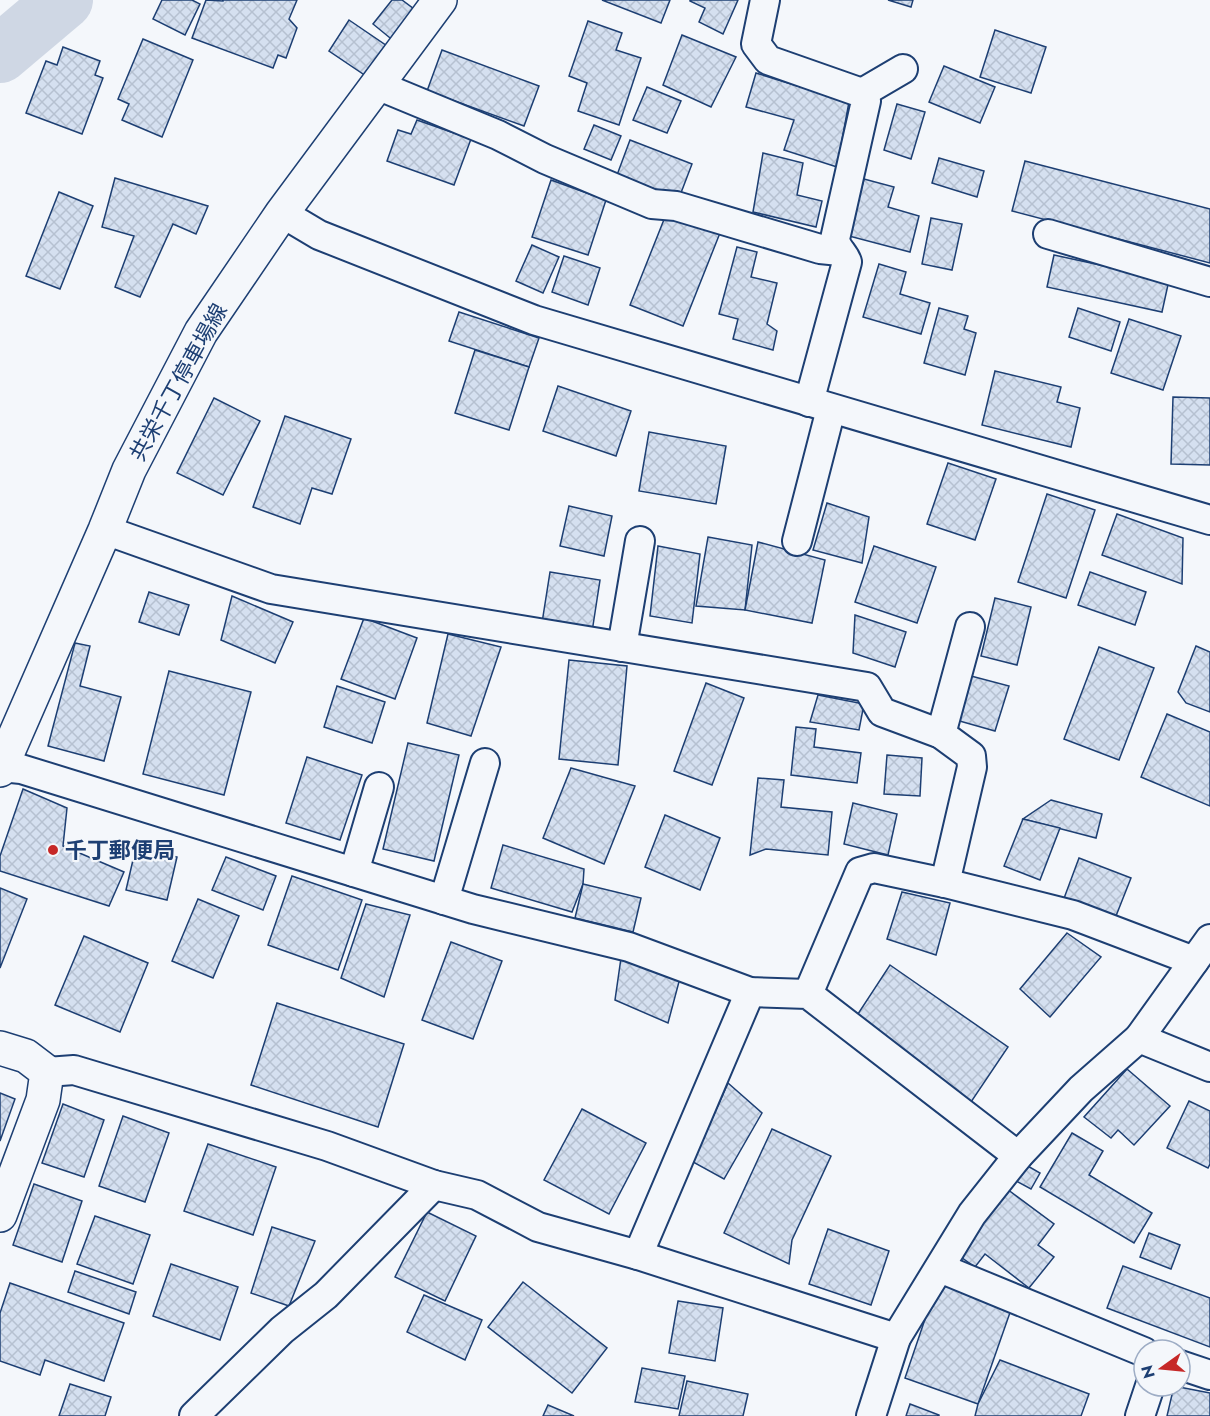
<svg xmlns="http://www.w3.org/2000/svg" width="1210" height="1416" font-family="Jost,'Noto Sans JP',sans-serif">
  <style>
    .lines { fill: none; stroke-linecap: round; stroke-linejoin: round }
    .river { stroke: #cfd7e4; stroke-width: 58 }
    .building { fill: url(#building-cross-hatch); stroke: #1d3f73; stroke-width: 1.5 }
    .street-casing { stroke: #1d3f73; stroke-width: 32 }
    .secondary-casing { stroke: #1d3f73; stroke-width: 36 }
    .street { stroke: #f4f7fb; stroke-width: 28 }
    .secondary { stroke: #f4f7fb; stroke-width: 33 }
    .poi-dot { fill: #c62828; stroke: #f4f7fb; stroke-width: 2 }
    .labels { text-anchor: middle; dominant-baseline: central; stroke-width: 4.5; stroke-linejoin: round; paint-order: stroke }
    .street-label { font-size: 22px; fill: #1d3f73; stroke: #f4f7fb }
    .poi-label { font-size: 22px; font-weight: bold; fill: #1d3f73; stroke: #f4f7fb; text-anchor: start }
  </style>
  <defs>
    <pattern id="building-cross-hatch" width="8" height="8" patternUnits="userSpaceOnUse" patternTransform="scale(1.5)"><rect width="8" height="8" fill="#d5e0f0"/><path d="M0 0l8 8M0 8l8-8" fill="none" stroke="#b6c1d1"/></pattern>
  </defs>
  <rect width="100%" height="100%" fill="#f4f7fb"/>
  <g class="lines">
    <polyline class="river" points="0,54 64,0"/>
  </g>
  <g class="building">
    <polygon points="162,0 192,0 200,4 185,35 153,19"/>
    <polygon points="206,0 223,1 223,0 297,0 289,19 297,28 286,58 278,55 273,68 192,38"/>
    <polygon points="392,0 402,0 418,12 395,42 373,24"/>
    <polygon points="602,0 670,0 661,23"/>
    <polygon points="690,0 738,0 723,34 699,22 705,8 690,1"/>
    <polygon points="888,0 913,0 911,7"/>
    <polygon points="349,20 390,48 369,78 329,51"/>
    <polygon points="588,21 622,33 616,50 641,58 619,125 578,111 587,83 569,76"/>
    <polygon points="995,30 1046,47 1031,93 980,77"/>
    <polygon points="682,35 736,57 711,107 663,85"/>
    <polygon points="143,39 193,60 162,137 122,120 129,104 118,99"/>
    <polygon points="63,47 100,61 95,75 103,78 82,134 26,113 46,61 57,65"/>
    <polygon points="442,50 539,86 524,126 427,91"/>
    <polygon points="944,66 995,87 980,123 929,102"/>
    <polygon points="756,73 849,102 837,167 784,150 794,120 746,107"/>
    <polygon points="647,87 681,101 667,133 633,120"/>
    <polygon points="897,104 925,112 911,159 884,150"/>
    <polygon points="417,120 471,139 454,185 387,161 398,130 411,134"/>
    <polygon points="594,125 621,136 611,160 584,149"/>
    <polygon points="630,140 692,164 679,198 617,175"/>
    <polygon points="763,153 803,163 797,195 822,201 816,227 753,212"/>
    <polygon points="939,158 984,171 977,197 932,183"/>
    <polygon points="1025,161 1210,209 1210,263 1012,211"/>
    <polygon points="115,178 208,206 196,234 173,224 140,297 115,287 134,236 102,227"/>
    <polygon points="864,179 894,187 888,207 919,216 910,252 849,236"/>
    <polygon points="551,180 606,200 588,255 532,237"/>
    <polygon points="59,192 93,206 60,289 26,276"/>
    <polygon points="667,212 720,233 683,326 630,305"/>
    <polygon points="931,218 962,224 952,270 922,264"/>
    <polygon points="532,245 559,257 543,293 516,281"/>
    <polygon points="737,247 757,252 751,277 777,283 767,324 777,331 773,350 733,339 738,319 719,314"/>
    <polygon points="1054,255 1169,280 1162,312 1047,287"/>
    <polygon points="564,256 600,268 588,305 552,292"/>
    <polygon points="879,264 906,272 900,294 930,303 921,334 863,317"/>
    <polygon points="939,308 968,316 964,329 976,333 965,375 924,363"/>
    <polygon points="1078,308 1120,322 1111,351 1069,337"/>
    <polygon points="459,312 539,338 529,367 449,341"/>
    <polygon points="1129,319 1181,336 1163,390 1111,373"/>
    <polygon points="475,350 529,367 509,430 455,413"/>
    <polygon points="995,371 1061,387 1057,402 1080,408 1071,447 982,425"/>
    <polygon points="558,386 631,411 616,456 543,431"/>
    <polygon points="1173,397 1210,398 1210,465 1171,464"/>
    <polygon points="214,398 260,421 223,495 177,473"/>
    <polygon points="285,416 351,439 332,494 312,488 300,524 253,507"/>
    <polygon points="649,432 726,446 716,504 639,491"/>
    <polygon points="948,463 996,479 975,540 927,524"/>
    <polygon points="1047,494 1095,510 1066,598 1018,582"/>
    <polygon points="827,503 869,517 862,563 813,550"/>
    <polygon points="569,506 612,516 604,556 560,546"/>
    <polygon points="1117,514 1183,538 1182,584 1102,555"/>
    <polygon points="708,537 752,545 745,610 696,606"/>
    <polygon points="758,542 825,560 812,623 745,610"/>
    <polygon points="658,546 700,554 692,623 650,616"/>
    <polygon points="874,546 936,567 917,623 855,602"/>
    <polygon points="550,572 600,580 592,632 542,623"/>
    <polygon points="1090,572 1146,592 1135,625 1078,605"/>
    <polygon points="149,592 189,605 179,635 139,622"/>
    <polygon points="232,596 293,622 275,663 221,640"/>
    <polygon points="995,598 1031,607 1017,665 981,656"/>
    <polygon points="855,615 906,632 895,667 853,653"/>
    <polygon points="364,618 417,638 395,699 341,679"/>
    <polygon points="448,634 501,647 471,736 427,723"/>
    <polygon points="75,643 90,646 80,686 121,697 104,761 48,746"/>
    <polygon points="1196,646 1210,652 1210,712 1186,703 1178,692"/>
    <polygon points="1099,647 1154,668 1119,760 1064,739"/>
    <polygon points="569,660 627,666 618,765 559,759"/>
    <polygon points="169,671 251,692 224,795 143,774"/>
    <polygon points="971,676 1009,686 995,731 956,720"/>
    <polygon points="706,683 744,698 712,785 674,771"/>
    <polygon points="337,686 385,702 372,743 324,727"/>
    <polygon points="818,695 864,704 859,730 810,722"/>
    <polygon points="1167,714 1210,732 1210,806 1141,777"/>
    <polygon points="796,727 816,729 814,747 861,753 857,783 791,775"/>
    <polygon points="408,743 459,755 434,861 383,849"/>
    <polygon points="887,755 922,758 920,796 884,794"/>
    <polygon points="307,757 362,775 340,840 286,823"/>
    <polygon points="571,768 635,786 604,864 543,838"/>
    <polygon points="758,778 784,780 781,807 832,812 828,855 766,849 750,855"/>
    <polygon points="23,789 67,808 63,846 124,872 109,906 0,871 0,856"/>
    <polygon points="1051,800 1102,814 1096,838 1023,819"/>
    <polygon points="853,803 897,814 888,855 844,844"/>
    <polygon points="665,815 720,838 700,890 645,867"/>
    <polygon points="1023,819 1060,828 1040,880 1004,866"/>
    <polygon points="503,845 584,869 583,884 572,912 491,888"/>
    <polygon points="136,847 177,857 167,900 126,890"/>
    <polygon points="226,857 276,876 263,910 212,890"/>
    <polygon points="1079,858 1131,878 1114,921 1063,901"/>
    <polygon points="292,876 362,900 338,970 268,945"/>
    <polygon points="583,884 641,898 633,932 575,918"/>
    <polygon points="0,888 27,899 0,968"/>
    <polygon points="902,892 950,903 936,955 887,939"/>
    <polygon points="198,899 239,916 213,978 172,961"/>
    <polygon points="366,904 410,915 384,997 341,978"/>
    <polygon points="1067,933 1101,957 1050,1017 1020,989"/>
    <polygon points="84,936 148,963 120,1032 55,1005"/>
    <polygon points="451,942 502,961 473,1039 422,1020"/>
    <polygon points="621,958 680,978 668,1023 615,1000"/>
    <polygon points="890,965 1008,1047 969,1105 854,1020"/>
    <polygon points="277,1003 404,1044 378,1127 251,1085"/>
    <polygon points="1127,1069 1170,1106 1134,1145 1118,1130 1111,1138 1084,1117"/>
    <polygon points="728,1083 762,1113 724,1179 693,1162"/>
    <polygon points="0,1093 15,1099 0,1141"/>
    <polygon points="1189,1101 1210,1111 1210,1164 1208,1168 1167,1148"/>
    <polygon points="63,1104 104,1120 84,1177 42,1163"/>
    <polygon points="582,1109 646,1143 609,1214 544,1180"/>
    <polygon points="123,1116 169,1133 145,1202 99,1186"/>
    <polygon points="772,1129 831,1156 792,1240 789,1264 724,1233"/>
    <polygon points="1072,1133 1103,1151 1089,1175 1152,1213 1134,1243 1040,1187"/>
    <polygon points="208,1144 276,1167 253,1235 184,1211"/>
    <polygon points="1026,1165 1040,1173 1031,1189 1016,1181"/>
    <polygon points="34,1184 82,1201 62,1262 13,1245"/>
    <polygon points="1007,1189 1054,1224 1038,1245 1054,1257 1029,1288 985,1254 975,1267 958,1255"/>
    <polygon points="427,1212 476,1236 445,1301 395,1277"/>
    <polygon points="95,1216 150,1235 133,1284 77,1264"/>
    <polygon points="272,1227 315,1241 289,1306 251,1293"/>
    <polygon points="828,1229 889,1251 871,1305 809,1284"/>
    <polygon points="1149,1233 1180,1245 1171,1269 1140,1257"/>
    <polygon points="171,1264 238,1287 220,1340 153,1316"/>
    <polygon points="1123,1266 1210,1298 1210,1347 1107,1308"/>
    <polygon points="75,1271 136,1292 129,1314 68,1292"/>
    <polygon points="939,1278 1013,1304 978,1404 905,1378"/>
    <polygon points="523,1282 607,1348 572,1393 488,1327"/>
    <polygon points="10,1283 124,1323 104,1381 45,1360 40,1375 0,1361 0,1313"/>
    <polygon points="424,1295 482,1320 465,1360 407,1332"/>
    <polygon points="678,1301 723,1308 715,1361 669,1353"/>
    <polygon points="1000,1360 1089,1394 1081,1416 975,1416 978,1404"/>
    <polygon points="642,1368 685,1376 678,1409 635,1402"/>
    <polygon points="687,1381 748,1394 743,1416 679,1416"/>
    <polygon points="70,1384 111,1397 105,1416 59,1416"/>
    <polygon points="1174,1386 1210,1393 1210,1416 1167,1416"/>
    <polygon points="910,1404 939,1415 939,1416 906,1416"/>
    <polygon points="548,1405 574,1416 543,1416"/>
  </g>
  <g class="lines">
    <g class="street-casing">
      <g id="street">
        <path d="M765 0 756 44 768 60 862 93 866 101 835 239C836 249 844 253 847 262L809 402"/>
        <polyline points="377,85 498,135 545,159 652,204 676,206 820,249 840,251"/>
        <polyline points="862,93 903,69"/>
        <polyline points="282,213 319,235 534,320 1210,520"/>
        <polyline points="1048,234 1210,282"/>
        <polyline points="105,530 271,589 867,687 882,712 941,734 971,756 972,767 945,883"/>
        <polyline points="797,541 831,409"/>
        <polyline points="622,647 640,541"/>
        <polyline points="941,734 970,627"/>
        <polyline points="0,767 21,769 473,909 629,947 750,992 808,994 1018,1156"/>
        <polyline points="354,872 379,787"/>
        <polyline points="444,900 485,763"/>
        <polyline points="808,994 860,872 874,868 945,883 1073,915 1194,961"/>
        <polyline points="1139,1038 1210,1067"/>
        <polyline points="47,1072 74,1070 327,1146 434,1185 477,1195 538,1227 638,1255 896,1338"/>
        <polyline points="638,1255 750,992"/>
        <polyline points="940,1268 1144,1352"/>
        <polyline points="1180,1365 1210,1375"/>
        <polyline points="194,1416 282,1330 326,1295 434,1185"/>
        <polyline points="871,1416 896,1338 972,1214 1018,1156 1081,1089 1139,1038 1210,939"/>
        <polyline points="1140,1416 1150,1386"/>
      </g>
    </g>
    <g class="secondary-casing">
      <g id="secondary">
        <polyline points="0,770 105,530 129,470 201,332 282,213 440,0"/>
        <polyline points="0,1048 26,1056 47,1072 43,1100 0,1215"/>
      </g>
    </g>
    <use href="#street" class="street"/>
    <use href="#secondary" class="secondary"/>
  </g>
  <circle class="poi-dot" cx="53" cy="850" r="6"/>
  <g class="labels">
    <g class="street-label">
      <text transform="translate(178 382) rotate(-61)">共栄千丁停車場線</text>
    </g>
    <g class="poi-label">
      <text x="65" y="850">千丁郵便局</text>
    </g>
  </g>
  <g transform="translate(1162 1368) rotate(255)"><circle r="28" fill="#f4f7fb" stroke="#9eadc5" stroke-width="1.5"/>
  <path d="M0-4.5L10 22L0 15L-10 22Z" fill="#c62828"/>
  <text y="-9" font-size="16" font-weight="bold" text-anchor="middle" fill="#1d3f73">N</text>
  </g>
</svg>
